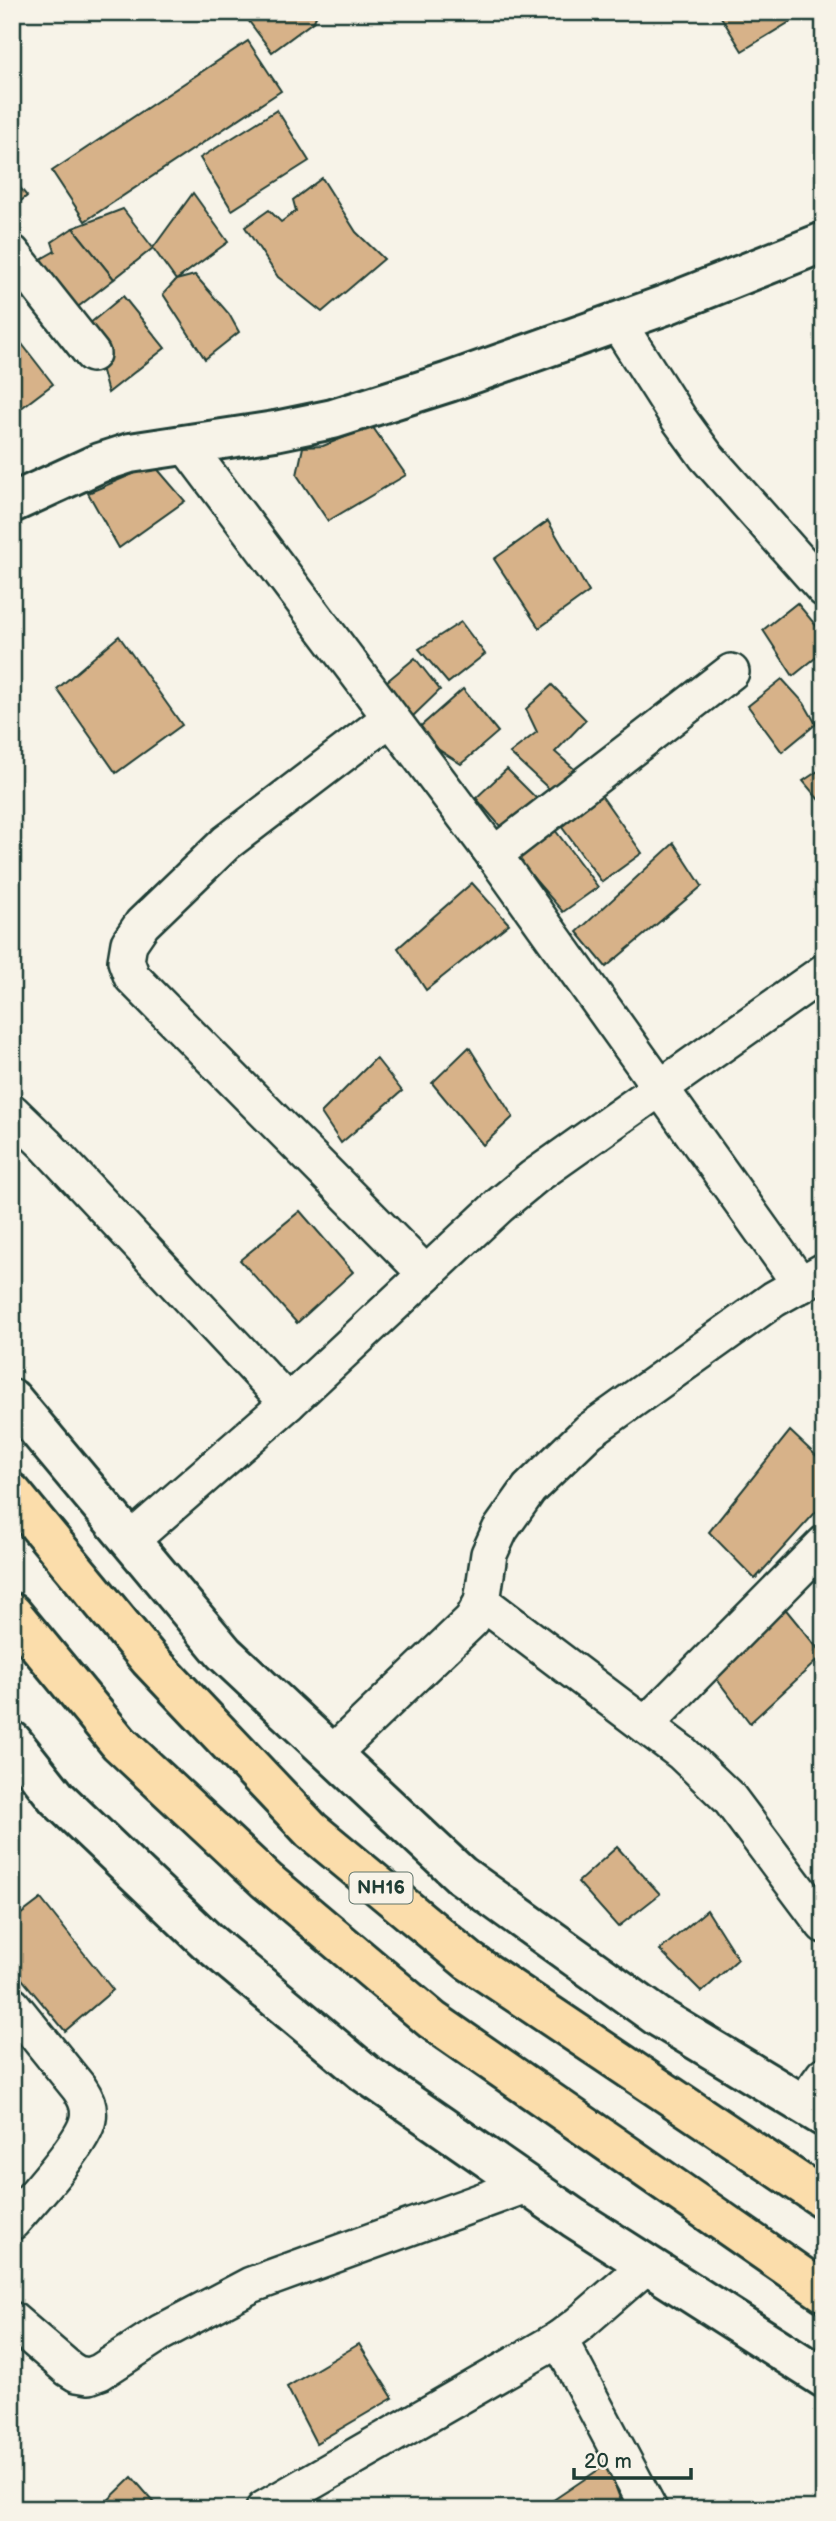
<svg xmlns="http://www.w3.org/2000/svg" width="836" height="2521" font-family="'Balsamiq Sans',sans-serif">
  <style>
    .building { fill: #d7b289; stroke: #1f3d34; stroke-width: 2 }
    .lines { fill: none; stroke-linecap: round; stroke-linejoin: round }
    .minor-casing { stroke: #1f3d34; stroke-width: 40 }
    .secondary-casing { stroke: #1f3d34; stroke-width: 44 }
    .trunk-casing { stroke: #1f3d34; stroke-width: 44 }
    .minor { stroke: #f7f3e8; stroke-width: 35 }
    .secondary { stroke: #f7f3e8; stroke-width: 38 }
    .trunk { stroke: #fbddab; stroke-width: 38 }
    .labels { text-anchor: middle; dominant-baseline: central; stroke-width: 6; stroke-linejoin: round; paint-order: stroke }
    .shield { fill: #f7f3e8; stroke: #60746a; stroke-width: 2 }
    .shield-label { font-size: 19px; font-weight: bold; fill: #1f3d34 }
  </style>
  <rect width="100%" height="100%" fill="#f7f3e8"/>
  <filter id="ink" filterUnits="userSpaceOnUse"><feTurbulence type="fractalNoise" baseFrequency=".0143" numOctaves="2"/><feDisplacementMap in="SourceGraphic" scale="14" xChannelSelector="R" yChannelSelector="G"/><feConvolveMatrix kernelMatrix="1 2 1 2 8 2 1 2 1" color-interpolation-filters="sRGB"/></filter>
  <g filter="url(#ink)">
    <g class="building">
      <polygon points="242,12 318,12 314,21 272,52"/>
      <polygon points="718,12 787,12 793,20 742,51"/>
      <polygon points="248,41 281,91 85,221 52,171"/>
      <polygon points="277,110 309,161 232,210 200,158"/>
      <polygon points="12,178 27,196 12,208"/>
      <polygon points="322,178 356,232 384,259 322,312 278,277 245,227 269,210 281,222 296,211 293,200"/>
      <polygon points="193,193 228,242 176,280 153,248"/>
      <polygon points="123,209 153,248 114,279 73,228"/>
      <polygon points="73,228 114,279 70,313 32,264 55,251 52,242"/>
      <polygon points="195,275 229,314 239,332 205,359 163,294 176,280"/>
      <polygon points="123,296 165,348 108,393 89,324"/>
      <polygon points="12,331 53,384 12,415"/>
      <polygon points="372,426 406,475 328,521 297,475 303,447 323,446"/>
      <polygon points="154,465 185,501 119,548 88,493"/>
      <polygon points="548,521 589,592 539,628 494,559"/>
      <polygon points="797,603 824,635 824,651 793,676 763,630"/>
      <polygon points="461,622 485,654 448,683 419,649"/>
      <polygon points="119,636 182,725 116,773 57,689"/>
      <polygon points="415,658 440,690 412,717 380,687"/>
      <polygon points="782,679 804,703 816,724 782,752 748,706"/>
      <polygon points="552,685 586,720 555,752 580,774 558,797 510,753 537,732 526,709"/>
      <polygon points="463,689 498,732 461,764 413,733"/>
      <polygon points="824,767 824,806 803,781"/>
      <polygon points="507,769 540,802 506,833 476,798"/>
      <polygon points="601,795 642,853 602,882 561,826"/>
      <polygon points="555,830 598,887 563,912 517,859"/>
      <polygon points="674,843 702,886 606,967 577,932"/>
      <polygon points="472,883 509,924 426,990 398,948"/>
      <polygon points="469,1047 513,1117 483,1145 432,1083"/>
      <polygon points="376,1058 402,1091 341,1143 321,1113"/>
      <polygon points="300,1211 353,1272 297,1323 240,1260"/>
      <polygon points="790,1431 824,1463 824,1503 755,1579 709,1532"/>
      <polygon points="783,1606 823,1655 750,1723 713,1674"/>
      <polygon points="617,1847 660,1894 618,1927 578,1882"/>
      <polygon points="41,1899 113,1990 65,2031 12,1967 12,1921"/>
      <polygon points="707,1910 738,1959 702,1992 660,1950"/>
      <polygon points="359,2344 393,2398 316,2443 287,2387"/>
      <polygon points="607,2464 624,2509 548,2509 546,2505"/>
      <polygon points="132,2477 160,2509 99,2509"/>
    </g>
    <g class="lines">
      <g class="minor-casing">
        <g id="minor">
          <polyline points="12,253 92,354"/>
          <polyline points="617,322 679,419 706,456 824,589"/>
          <polyline points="185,444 494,855 801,1285"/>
          <polyline points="390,718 226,843 142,924 129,943 126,961 132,977 426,1274"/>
          <polyline points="494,855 731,672"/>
          <polyline points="12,1112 45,1144 288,1403"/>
          <polyline points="130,1541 288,1403 500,1205 534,1177 824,972"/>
          <polyline points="482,1602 682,1753 729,1798 824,1925"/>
          <polyline points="646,1724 824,1544"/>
          <polyline points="332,1754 472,1620 482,1602 489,1554 500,1530 529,1489 589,1431 774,1299 824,1271"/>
          <path d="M12 2005 79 2088C86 2098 90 2107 88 2119 84 2143 30 2201 12 2222"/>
          <polyline points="803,2104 824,2075"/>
          <polyline points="12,2320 69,2369 77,2374 89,2376 100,2372 160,2333 251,2285 526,2185"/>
          <polyline points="559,2339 649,2509"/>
          <polyline points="264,2509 559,2339 579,2324 647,2265"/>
        </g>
      </g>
      <g class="secondary-casing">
        <g id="secondary">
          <polyline points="12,503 99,463 130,453 275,431 333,419 449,382 668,304 824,242"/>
          <polyline points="12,1399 224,1653 461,1875 657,2016 824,2117"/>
          <polyline points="12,1741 57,1798 207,1941 365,2073 574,2218 824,2378"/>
        </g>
      </g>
      <g class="trunk-casing">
        <g id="trunk">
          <polyline points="12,1493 149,1659 311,1830 469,1961 824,2199"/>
          <polyline points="12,1613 119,1743 267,1881 432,2020 824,2292"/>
        </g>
      </g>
      <use href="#minor" class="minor"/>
      <use href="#secondary" class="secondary"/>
      <use href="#trunk" class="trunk"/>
    </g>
  </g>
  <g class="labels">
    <rect class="shield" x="349.5" y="1872.5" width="63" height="31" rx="5"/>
    <g class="shield-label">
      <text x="381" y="1888">NH16</text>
    </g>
  </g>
  <rect width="836" height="2521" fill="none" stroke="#f7f3e8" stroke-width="42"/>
  <rect x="21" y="21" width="794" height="2479" fill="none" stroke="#1f3d34" stroke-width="2.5" filter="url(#ink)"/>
  <path d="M574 2468v10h117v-10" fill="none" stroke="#1f3d34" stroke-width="3.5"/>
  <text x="584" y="2468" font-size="21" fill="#1f3d34" stroke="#f7f3e8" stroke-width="5" paint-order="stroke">20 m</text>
</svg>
